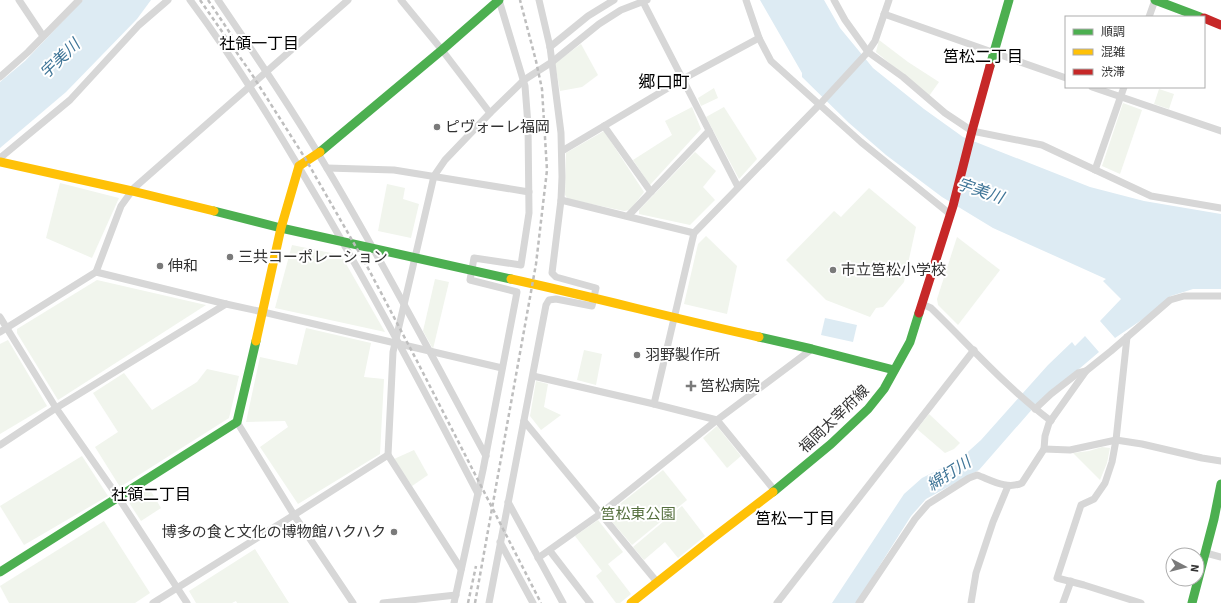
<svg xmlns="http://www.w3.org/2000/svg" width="1221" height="603" font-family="Signika,'Noto Sans JP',sans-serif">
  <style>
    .green { fill: #f1f5ed }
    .water { fill: #ddebf3 }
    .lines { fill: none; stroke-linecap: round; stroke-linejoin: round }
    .street { stroke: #d7d7d7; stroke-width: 7 }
    .fast { stroke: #4caf50; stroke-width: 9 }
    .slow { stroke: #ffc107; stroke-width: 9 }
    .jam { stroke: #c62828; stroke-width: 9 }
    .rail { stroke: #bebebe; stroke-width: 2.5; stroke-dasharray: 4 3; stroke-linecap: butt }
    .poi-dot { fill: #7a7a7a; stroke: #fff; stroke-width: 1.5 }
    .labels { text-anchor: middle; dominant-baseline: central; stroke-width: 4; stroke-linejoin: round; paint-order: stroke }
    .poi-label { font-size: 15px; fill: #333; stroke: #fff; text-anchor: start }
    .street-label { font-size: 15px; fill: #333; stroke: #fff }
    .park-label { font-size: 15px; fill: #56703f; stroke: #fff }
    .neighbourhood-label { font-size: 16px; fill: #000; stroke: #fff }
    .water-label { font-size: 16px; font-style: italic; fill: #3f7597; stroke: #fff }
    .quarter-label { font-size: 17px; fill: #000; stroke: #fff }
  </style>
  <rect width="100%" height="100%" fill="#fff"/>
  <g class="green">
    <polygon points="879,40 908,62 939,82 929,96 876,52"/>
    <polygon points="581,44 598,75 582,87 560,91 555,63"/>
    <polygon points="714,88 718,98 701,106 698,98"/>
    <polygon points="1159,89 1174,94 1169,109 1154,104"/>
    <polygon points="1123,103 1142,110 1120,174 1102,166"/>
    <polygon points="692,107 701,129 650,185 633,160 672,135 665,121"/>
    <polygon points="724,107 757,159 739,179 706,117"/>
    <polygon points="604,131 644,192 630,210 624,211 568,199 565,195 566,153"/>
    <polygon points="695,152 716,171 703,187 715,200 690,225 639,214 639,210"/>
    <polygon points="60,183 119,198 92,258 46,238"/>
    <polygon points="387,184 405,188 403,199 419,204 411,238 378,231"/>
    <polygon points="869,188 916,227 904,282 883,307 876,308 870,317 826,300 786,260 834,211 841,217"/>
    <polygon points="706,236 737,266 727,314 684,304 698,244"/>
    <polygon points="957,237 1000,270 958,325 938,305 937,299"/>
    <polygon points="292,245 341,255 385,332 275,308"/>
    <polygon points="435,279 449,282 433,349 423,331"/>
    <polygon points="97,280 206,305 58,400 17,333 17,329"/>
    <polygon points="306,328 371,343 364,377 384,379 380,454 298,504 260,447 288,427 285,421 246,422 260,357 297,365"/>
    <polygon points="8,340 47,406 0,434 0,344"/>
    <polygon points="584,350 602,354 596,385 577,380"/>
    <polygon points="207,369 239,376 229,418 120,487 95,447 118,432 93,393 124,373 152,410 197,382"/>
    <polygon points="536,381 548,384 544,407 561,415 541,430 530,416"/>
    <polygon points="929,414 960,443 954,449 945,453 917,429"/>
    <polygon points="717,426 741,456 727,468 703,438"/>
    <polygon points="1102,447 1110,448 1107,463 1100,480 1073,453 1089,451"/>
    <polygon points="414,450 428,475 412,486 394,459"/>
    <polygon points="82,456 108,496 24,545 0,506"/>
    <polygon points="663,470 687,500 632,545 606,515"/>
    <polygon points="149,488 161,508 141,521 128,501"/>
    <polygon points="682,506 705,536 678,558 665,542 644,560 633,547"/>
    <polygon points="598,520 623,552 608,564 631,594 620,603 616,603 596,576 602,571 575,536"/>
    <polygon points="104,521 150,593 135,603 9,603 0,586"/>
    <polygon points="255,549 289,603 237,603 236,601 232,603 196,603 189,591"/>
  </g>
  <g class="water">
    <polygon points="83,0 151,0 137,19 66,92 0,148 0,82 25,61"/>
    <polygon points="760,0 824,0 840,28 873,68 924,109 963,137 1090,187 1144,201 1221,214 1221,289 1193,289 1171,296 1149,315 1115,338 1100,321 1121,299 1103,281 1106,279 993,228 942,197 886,155 849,123 802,77 802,73"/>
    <polygon points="825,318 857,325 853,342 821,335"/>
    <polygon points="1085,336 1099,352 1079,369 1041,399 979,470 926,499 911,516 856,603 832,603 904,494 922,478 960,459 981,440 1048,365 1072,342 1075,346"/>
  </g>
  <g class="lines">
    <g class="street">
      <polyline points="19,0 43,36"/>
      <path d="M190 0C234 59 273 122 310 186 370 287 424 390 478 494"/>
      <path d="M218 0C256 56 294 112 328 170 384 264 434 360 486 456"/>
      <polyline points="401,0 442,50 490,113"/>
      <polyline points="642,0 738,187"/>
      <polyline points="746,0 759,38 771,61 861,142 950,214"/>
      <polyline points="834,0 845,20 868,52 903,77 945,113 972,131 1042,145 1151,196 1221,208"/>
      <polyline points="884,14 1066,78"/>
      <polyline points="1149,17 1155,0"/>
      <polyline points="550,47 588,16 614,0"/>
      <polyline points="0,77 28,52 79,0"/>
      <polyline points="1092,87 1221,131"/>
      <polyline points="604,126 651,192"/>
      <polyline points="562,151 683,79 759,38"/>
      <polyline points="0,158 70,100 139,25 168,0"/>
      <polyline points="327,168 394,170 529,192"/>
      <polyline points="1095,170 1124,87"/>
      <polyline points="561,200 694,233"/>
      <polyline points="628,216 709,131"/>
      <polyline points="96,272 226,304 263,312 502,368"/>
      <path d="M922 304 931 308C970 346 1007 388 1051 421"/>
      <polyline points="0,317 56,408 118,497 187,603"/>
      <polyline points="0,332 96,272 121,206 134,188 348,0"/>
      <polyline points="1127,337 1116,440 1112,462 1105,483 1094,499 1081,505 1057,578 1084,585 1141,603"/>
      <polyline points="533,376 654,404"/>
      <polyline points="1035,409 1051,394 1078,373 1086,371 1111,351 1170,300 1184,296 1221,296"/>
      <polyline points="524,421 657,582"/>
      <polyline points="237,422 294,515 353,603"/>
      <polyline points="0,445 56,408 226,304"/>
      <polyline points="1044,449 1070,450 1116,440 1142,444 1202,458 1221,461"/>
      <polyline points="775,491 717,420 654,404 694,233 820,104 866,54 875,41 889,0"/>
      <polyline points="508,502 563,603"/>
      <polyline points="500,542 533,603"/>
      <polyline points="550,551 590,603"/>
      <polyline points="1206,553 1221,557"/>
      <polyline points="538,558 600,514 717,420 812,349"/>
      <polyline points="461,569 388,455 393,352 434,176 445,160 490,113 524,80 552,62 599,24 621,10 647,0"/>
      <polyline points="153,603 294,515 388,455"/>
      <polyline points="383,603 456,595"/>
      <polyline points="454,603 483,470 517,292 470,280 474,258 521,265 529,213 528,125 525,86 499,0"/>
      <polyline points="489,603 546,305 549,300 556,299 592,306 596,288 556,277 552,273 561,200 562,177 561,133 550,47 539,0"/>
      <polyline points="777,603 974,350"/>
      <path d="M859 603 915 519 928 504 969 478 977 475C991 480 1007 490 1022 483L1044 449 1045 436 1049 423 1086 371"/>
      <polyline points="971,603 976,573 993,522 1008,486"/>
      <polyline points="1063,603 1071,581"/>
    </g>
    <g class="fast">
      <polyline points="1155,0 1200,17"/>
      <polyline points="990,66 1009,0"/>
      <polyline points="320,152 442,50 499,0"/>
      <polyline points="214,211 281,228 511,279"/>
      <polyline points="759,337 812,349 894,370"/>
      <polyline points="773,492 831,444 868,409 884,389 910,342 919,313"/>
      <polyline points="0,572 237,422 256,341"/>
      <polyline points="1192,603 1214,519 1221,484"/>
    </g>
    <g class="slow">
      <polyline points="0,162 132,191 214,211"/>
      <path d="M511 279C594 297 676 319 759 337"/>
      <polyline points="256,341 281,228 299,166 320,152"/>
      <polyline points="631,603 713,538 773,492"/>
    </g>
    <g class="jam">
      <polyline points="1204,18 1221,25"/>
      <polyline points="919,313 953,206 972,131 990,66"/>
    </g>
    <g class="rail">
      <polyline points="200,0 251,73 305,158 368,268 417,361 541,603"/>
      <polyline points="208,0 232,36"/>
      <polyline points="468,603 476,566"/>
      <polyline points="475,603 536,264 547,170 542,89 536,61 520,0"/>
    </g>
  </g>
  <g class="poi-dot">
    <circle cx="437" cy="127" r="4"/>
    <circle cx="230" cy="257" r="4"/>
    <circle cx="160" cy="266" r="4"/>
    <circle cx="833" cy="270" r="4"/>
    <circle cx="637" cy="355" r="4"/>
    <path d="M689 380h4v4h4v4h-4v4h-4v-4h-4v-4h4z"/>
    <circle cx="394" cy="532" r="4"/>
  </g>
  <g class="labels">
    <g class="poi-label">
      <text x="445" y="127">ピヴォーレ福岡</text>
      <text x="238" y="257">三共コーポレーション</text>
      <text x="168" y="266">伸和</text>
      <text x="841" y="270">市立筥松小学校</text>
      <text x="645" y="355">羽野製作所</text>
      <text x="700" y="386">筥松病院</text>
      <text x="386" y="532" text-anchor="end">博多の食と文化の博物館ハクハク</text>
    </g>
    <g class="street-label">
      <text transform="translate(834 419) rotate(-44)">福岡太宰府線</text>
    </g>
    <g class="park-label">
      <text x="638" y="514">筥松東公園</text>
    </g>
    <g class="neighbourhood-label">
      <text x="259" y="44">社領一丁目</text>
      <text x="983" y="57">筥松二丁目</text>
      <text x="151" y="495">社領二丁目</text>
      <text x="795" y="519">筥松一丁目</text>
    </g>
    <g class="water-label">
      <text transform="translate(60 59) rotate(-44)">宇美川</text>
      <text transform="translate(980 191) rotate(19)">宇美川</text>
      <text transform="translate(949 474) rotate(-33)">綿打川</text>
    </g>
    <g class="quarter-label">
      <text x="664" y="82">郷口町</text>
    </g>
  </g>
  <rect x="1065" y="16" width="140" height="72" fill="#ffffff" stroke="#adadad"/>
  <rect x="1073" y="29" width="20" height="6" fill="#4caf50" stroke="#adadad"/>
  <text x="1101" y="36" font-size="12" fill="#333333">順調</text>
  <rect x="1073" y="49" width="20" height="6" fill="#ffc107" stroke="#adadad"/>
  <text x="1101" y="56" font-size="12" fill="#333333">混雑</text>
  <rect x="1073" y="69" width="20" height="6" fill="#c62828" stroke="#adadad"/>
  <text x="1101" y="76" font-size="12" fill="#333333">渋滞</text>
  <g transform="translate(1185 567) rotate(97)"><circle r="19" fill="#ffffff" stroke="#adadad"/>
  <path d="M0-3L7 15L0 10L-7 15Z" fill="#7a7a7a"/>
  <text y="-6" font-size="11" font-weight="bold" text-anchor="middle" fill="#333333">N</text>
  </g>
</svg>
